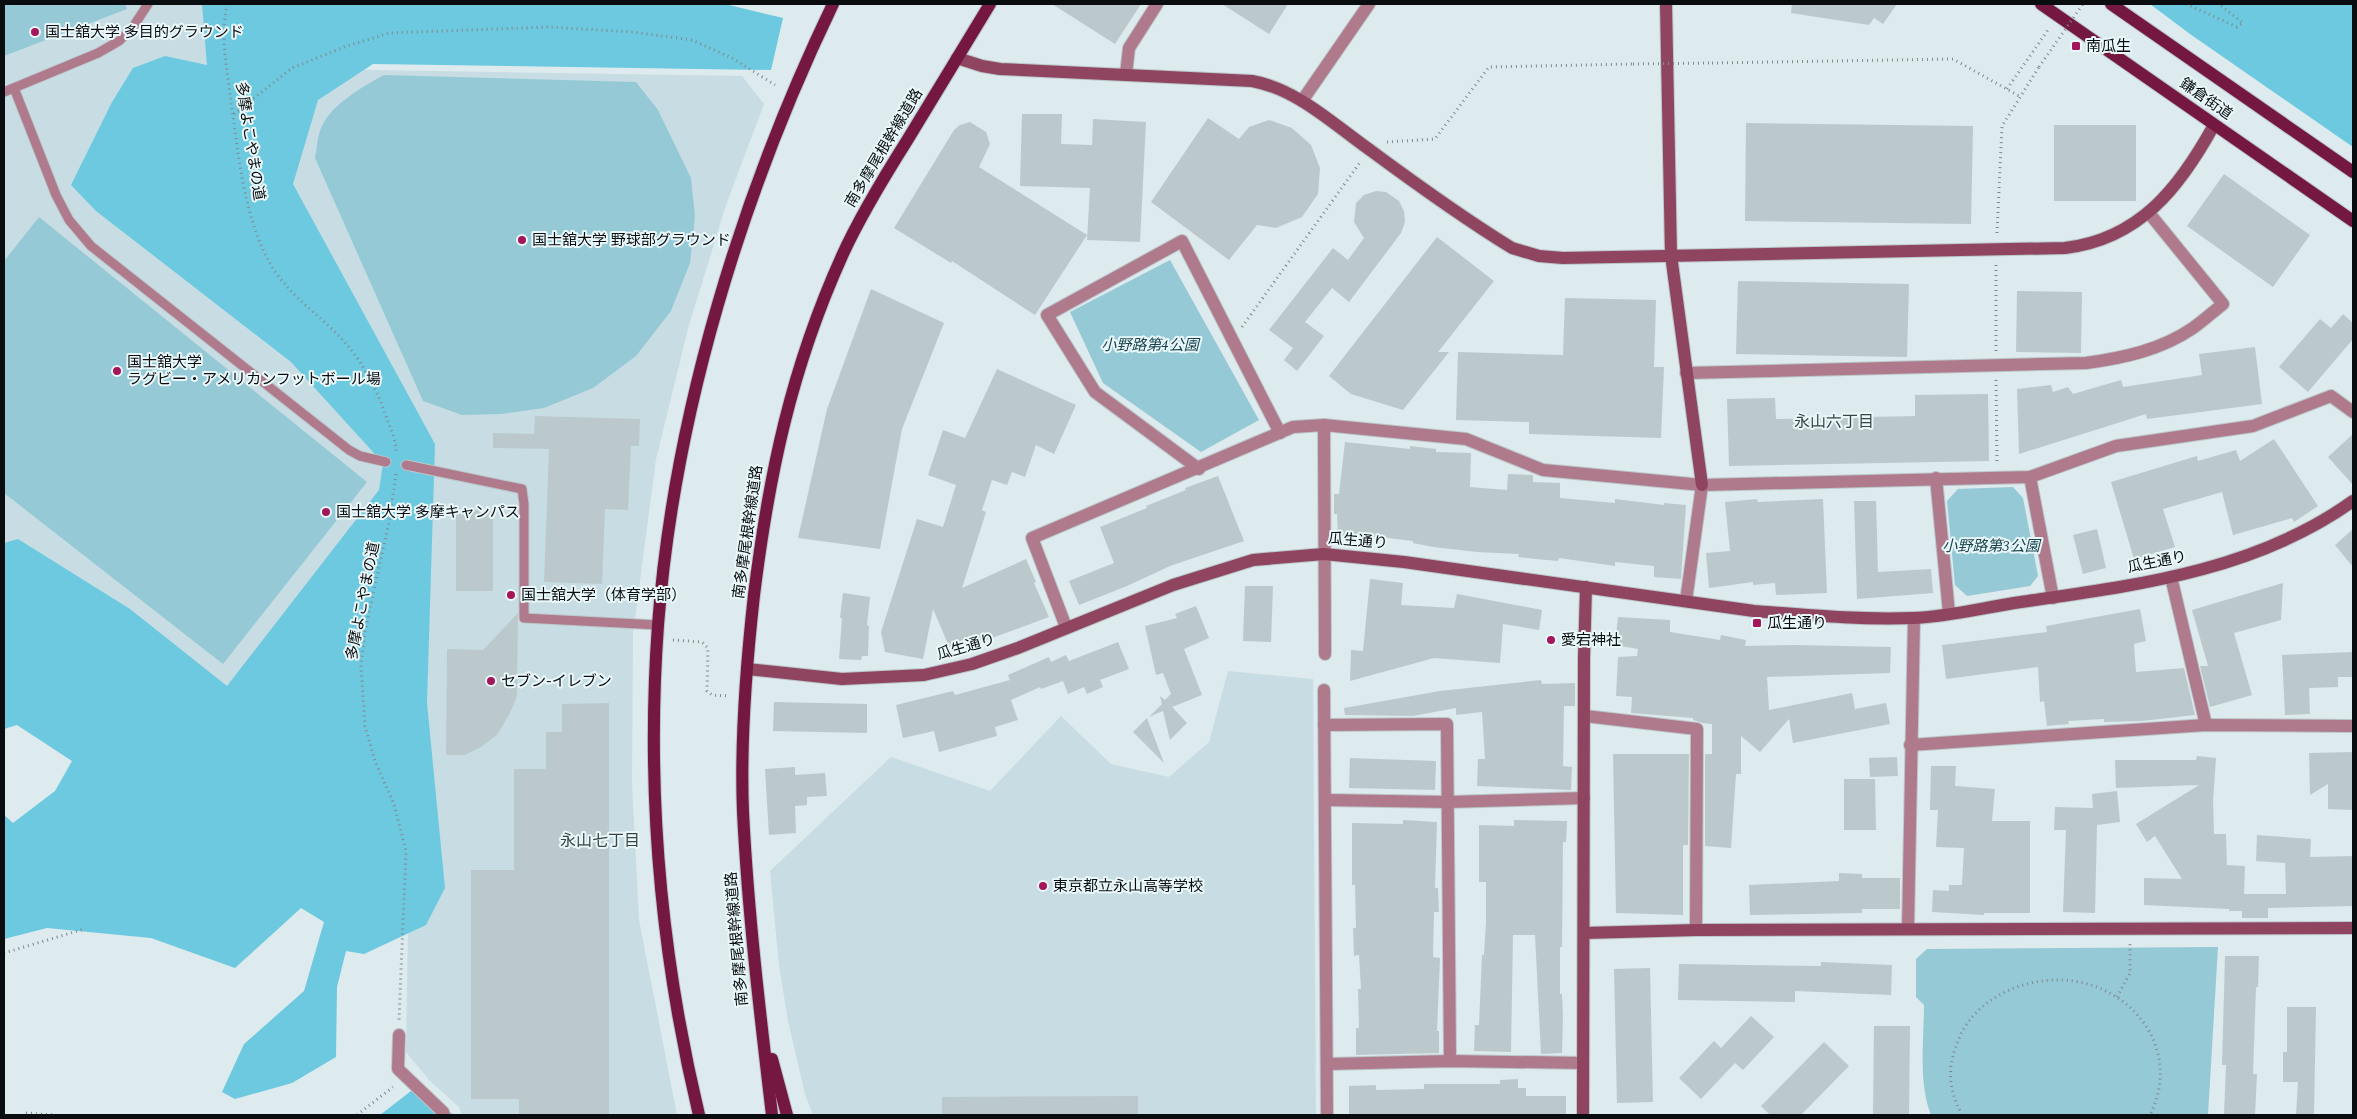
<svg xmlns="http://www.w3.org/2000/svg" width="2357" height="1119" font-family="Spectral,'Noto Sans JP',serif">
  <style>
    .built { fill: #c7dde3 }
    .green { fill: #95c9d6 }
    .forest { fill: #6cc9df }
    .building { fill: #bcc9cc }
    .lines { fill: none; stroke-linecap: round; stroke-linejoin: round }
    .lane-casing { stroke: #bbc7ca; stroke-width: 11 }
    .street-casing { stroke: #bbc7ca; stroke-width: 14 }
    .secondary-casing { stroke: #bbc7ca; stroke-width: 14 }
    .primary-casing { stroke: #bbc7ca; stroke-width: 14 }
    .path { stroke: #808a8d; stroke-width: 3; stroke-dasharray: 1 4; stroke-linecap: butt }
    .lane { stroke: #af7a8b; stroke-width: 9 }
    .street { stroke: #af7a8b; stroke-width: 12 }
    .secondary { stroke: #8f455f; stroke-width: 12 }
    .primary { stroke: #751841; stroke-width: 12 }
    .path-bridge { stroke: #808a8d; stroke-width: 3; stroke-dasharray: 1 4; stroke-linecap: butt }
    .poi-dot { fill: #a4155a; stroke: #eaf8fb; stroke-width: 2 }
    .labels { text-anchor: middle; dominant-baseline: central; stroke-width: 4; stroke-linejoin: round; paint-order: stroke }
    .poi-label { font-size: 15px; fill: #090d0f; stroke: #eaf8fb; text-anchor: start }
    .street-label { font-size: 15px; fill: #090d0f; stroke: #eaf8fb }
    .park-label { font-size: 15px; font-style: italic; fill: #18434d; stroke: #eaf8fb }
    .neighbourhood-label { font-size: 16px; fill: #3a4548; stroke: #eaf8fb }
  </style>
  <rect width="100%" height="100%" fill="#ddeaee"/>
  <g class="built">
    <polygon points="4,4 216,4 311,69 742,76 764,104 726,205 689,325 656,459 633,634 632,783 639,920 677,1115 462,1115 459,1107 430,1081 406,1052 408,927 4,684"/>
    <polygon points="1228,671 1313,679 1316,1115 813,1115 805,1094 788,1021 779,965 770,871 891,757 990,791 1061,716 1111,764 1169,777 1209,742"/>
  </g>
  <g class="green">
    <polygon points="4,4 125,4 127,9 4,56"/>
    <path d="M384 75 636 82 658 110 691 178 695 216 690 263 671 311 636 356 593 388 544 408 501 414 462 415 423 401 315 158C317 149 317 139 320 131 328 106 362 87 384 75Z"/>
    <polygon points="39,217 367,482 223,664 4,493 4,261"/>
    <polygon points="1170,260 1259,420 1201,452 1103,383 1070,312"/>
    <polygon points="2013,487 2023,498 2038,576 2030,586 1967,596 1955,585 1947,501 1958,489"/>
    <path d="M2218 947 2208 1115H1931C1918 1082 1924 1040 1924 1005L1916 997V959L1927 949Z"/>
  </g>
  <g class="forest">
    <polygon points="202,4 725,4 783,18 771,70 373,64 318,100 293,184 435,444 427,703 445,888 426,925 364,954 346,951 337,987 336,1057 292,1083 235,1099 222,1092 244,1044 304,991 324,922 301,908 235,968 151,938 47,928 4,939 4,815 13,823 55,791 72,761 17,725 4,729 4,543 18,539 130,609 227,686 379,490 383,463 291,362 96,211 71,185 112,102 133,68 165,56 207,65"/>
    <polygon points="2150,4 2353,4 2353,147 2190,34"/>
    <polygon points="411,1091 453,1114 454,1115 380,1115"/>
  </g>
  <g class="building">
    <polygon points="1052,4 1141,4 1115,44"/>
    <polygon points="1222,4 1288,4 1269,34"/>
    <polygon points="1792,4 1897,4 1883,24 1874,18 1869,25 1791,13"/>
    <polygon points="1022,114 1062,114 1061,144 1092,145 1093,119 1146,122 1140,242 1087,240 1090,188 1020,186"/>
    <polygon points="1208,118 1239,139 1249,127 1269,120 1292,128 1311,145 1320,168 1318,194 1302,217 1276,228 1257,225 1229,260 1151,202"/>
    <polygon points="970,122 986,132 990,144 979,167 1087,235 1035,315 952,261 951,263 894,228 954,130 960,125"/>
    <polygon points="1746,123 1973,126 1971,224 1745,221"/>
    <rect x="2054" y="125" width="82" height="76"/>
    <polygon points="2224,174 2310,235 2273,287 2187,226"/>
    <polygon points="1376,191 1386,192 1399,201 1404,211 1405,222 1401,233 1349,302 1332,288 1305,322 1324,336 1297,371 1284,360 1293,348 1269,330 1333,248 1348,260 1364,238 1354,222 1356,203 1364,195"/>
    <polygon points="1437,237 1494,281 1438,352 1449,352 1403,410 1351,394 1329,376"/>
    <polygon points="1738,281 1909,284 1907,357 1736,354"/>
    <polygon points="871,289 944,323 902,429 880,549 798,538 827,409"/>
    <polygon points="2017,291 2082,292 2081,353 2016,352"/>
    <polygon points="1565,298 1656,300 1654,367 1664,367 1661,438 1529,434 1529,422 1456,420 1458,352 1563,355"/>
    <polygon points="2343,314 2353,323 2353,339 2308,392 2279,367 2320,319 2331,328"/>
    <polygon points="2255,347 2262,404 2147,419 2146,414 2019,454 2017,389 2051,385 2053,392 2068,387 2073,394 2121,380 2123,387 2202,375 2199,354"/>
    <polygon points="997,369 1076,405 1054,454 1036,445 1025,477 1012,472 1007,485 992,480 982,510 986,512 962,588 1026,559 1036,582 1034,583 1049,617 981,642 979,638 951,651 933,609 923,659 885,652 881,632 917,519 943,527 956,485 928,475 943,430 965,438"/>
    <polygon points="1988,394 1989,461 1729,466 1727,399 1775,398 1776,419 1915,416 1915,395"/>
    <polygon points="535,416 640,419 639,446 631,446 628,510 605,509 602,584 544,582 549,449 493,448 493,433 534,434"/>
    <polygon points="2353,434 2353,485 2328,457"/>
    <polygon points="2274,439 2318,506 2294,522 2292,518 2233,535 2222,492 2163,509 2175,547 2134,559 2111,482 2197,456 2198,461 2236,450 2240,461"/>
    <polygon points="1345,442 1410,449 1410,446 1436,449 1436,452 1471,453 1470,487 1507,490 1508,474 1533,475 1533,482 1560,483 1560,498 1615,503 1615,499 1664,505 1664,503 1686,505 1681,579 1654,577 1654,566 1615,562 1615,566 1559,558 1558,561 1536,559 1518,557 1519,554 1477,552 1433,547 1413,543 1413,541 1380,537 1338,538 1337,514 1334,514 1334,494 1339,494"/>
    <polygon points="1218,476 1244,541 1170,566 1127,586 1079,605 1069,581 1114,563 1100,527 1147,508 1146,506 1186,490 1185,488"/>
    <polygon points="1757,499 1758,502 1823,499 1827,593 1776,595 1775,583 1753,585 1753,582 1709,588 1706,553 1730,551 1725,502"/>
    <polygon points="1854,501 1876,501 1878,572 1931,569 1933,593 1857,599"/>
    <rect x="456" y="510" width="37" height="81"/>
    <polygon points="2097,529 2106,568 2083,574 2073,535"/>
    <polygon points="2353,529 2353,567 2335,545"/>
    <polygon points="1370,579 1403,583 1401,605 1454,608 1457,594 1542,610 1539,630 1503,624 1500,663 1434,658 1350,681 1351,650 1363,651"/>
    <polygon points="2283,583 2281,620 2234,633 2252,695 2210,707 2200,666 2208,666 2192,610"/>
    <polygon points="1245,586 1273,586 1271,642 1243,641"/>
    <polygon points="843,593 870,597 867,625 869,626 868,656 862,656 861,660 839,659 842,618 840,618"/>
    <polygon points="1196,606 1209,638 1184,649 1202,695 1172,707 1187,723 1170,740 1163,711 1149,717 1162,704 1160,696 1165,700 1171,694 1163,673 1156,675 1145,626 1177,618 1175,614"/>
    <polygon points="2140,609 2146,641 2134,644 2136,672 2184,668 2195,715 2142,721 2104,722 2104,719 2068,721 2069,724 2047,726 2044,701 2040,702 2038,667 1946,679 1942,645 2047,632 2046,626"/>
    <polygon points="518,613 517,696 510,713 497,735 481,747 465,755 446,755 447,649 483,650"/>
    <polygon points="1618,617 1670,620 1670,632 1720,640 1721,635 1746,640 1745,646 1795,645 1891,647 1890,673 1767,677 1769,710 1852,693 1855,709 1886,703 1890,724 1793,743 1789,719 1760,752 1741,736 1741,774 1736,774 1731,848 1705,846 1705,754 1712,754 1712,724 1703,723 1693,720 1693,718 1631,713 1632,697 1616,696 1618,657 1637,656 1638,649 1615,645"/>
    <polygon points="1118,642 1129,669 1100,680 1103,687 1087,694 1084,687 1068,694 1063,681 1041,689 1040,687 1011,700 1018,720 995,727 997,736 939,752 934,731 903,738 896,705 953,691 955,695 1010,680 1008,675 1049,657 1051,662 1066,655 1069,661"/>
    <polygon points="2353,652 2353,677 2338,677 2338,687 2309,688 2310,714 2285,715 2282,655"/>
    <polygon points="1541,680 1542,684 1575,683 1575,706 1564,706 1563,766 1572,767 1571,790 1477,786 1478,759 1485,759 1482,712 1456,715 1456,708 1413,716 1345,715 1344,708 1440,691"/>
    <polygon points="774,702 867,704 867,733 773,731"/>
    <polygon points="609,703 609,1115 519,1115 519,1099 471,1099 471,870 514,870 514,769 546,769 546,732 562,732 562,704"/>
    <polygon points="1147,718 1164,763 1133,732"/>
    <polygon points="2353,752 2353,810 2328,809 2328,784 2310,795 2309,753"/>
    <polygon points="1613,754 1689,754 1688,845 1683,845 1683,915 1616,913"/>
    <polygon points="2197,756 2216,758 2213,801 2214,834 2226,834 2227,865 2245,866 2244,894 2286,894 2285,863 2256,861 2257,835 2311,839 2310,857 2353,856 2353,906 2268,908 2268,918 2242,918 2242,911 2229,911 2229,909 2144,905 2144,878 2182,879 2155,836 2147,842 2136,824 2199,785 2116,788 2115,760 2196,760"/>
    <polygon points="1897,757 1898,776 1870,777 1869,758"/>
    <polygon points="1350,758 1436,761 1435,790 1349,788"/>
    <polygon points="1931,766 1956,766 1955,786 1995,789 1992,821 2030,821 2030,913 1984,913 1984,915 1932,912 1933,890 1949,891 1949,885 1962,885 1964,848 1936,847 1938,810 1930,810"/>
    <polygon points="795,767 795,775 825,773 827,796 807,797 807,805 795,806 796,833 769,835 765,769"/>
    <polygon points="1844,779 1875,779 1876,830 1844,830"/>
    <polygon points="2117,791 2120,822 2097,825 2095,913 2063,912 2066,830 2054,830 2055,807 2093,808 2092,794"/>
    <polygon points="1403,820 1437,822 1435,888 1438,888 1439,912 1434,912 1433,957 1440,958 1437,1031 1439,1031 1439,1053 1356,1055 1356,1028 1359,1028 1358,989 1361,989 1359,955 1354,956 1353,928 1356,928 1355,885 1352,885 1352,823 1403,824"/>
    <polygon points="1514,820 1567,821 1566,842 1563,842 1562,947 1560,947 1560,994 1562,994 1563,1016 1562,1053 1541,1054 1535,935 1513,935 1511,1052 1474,1051 1475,1025 1479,1025 1482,955 1484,955 1486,923 1486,882 1479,882 1479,825 1514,826"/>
    <polygon points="1839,873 1862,874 1862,878 1900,878 1900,909 1862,909 1862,913 1750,915 1749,885 1839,881"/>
    <polygon points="2225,956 2259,956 2258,987 2256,987 2253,1074 2257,1074 2255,1115 2224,1115 2226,1065 2222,1065"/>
    <polygon points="1821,962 1892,965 1891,995 1795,991 1795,1002 1678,1000 1679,964 1821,966"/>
    <polygon points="1650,968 1653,1102 1617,1103 1614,969"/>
    <polygon points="2287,1007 2316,1007 2314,1115 2296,1115 2298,1082 2283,1082 2283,1052 2287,1052"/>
    <polygon points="1751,1016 1774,1037 1743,1070 1735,1063 1701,1099 1679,1078 1714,1041 1721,1048"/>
    <polygon points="1874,1026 1910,1026 1909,1115 1873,1115"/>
    <polygon points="1824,1042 1849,1066 1801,1115 1770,1115 1761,1106"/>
    <polygon points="1518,1079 1518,1088 1526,1088 1526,1096 1566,1096 1566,1115 1349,1115 1349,1086 1376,1085 1376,1090 1424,1089 1424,1084 1500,1084 1500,1080"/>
    <polygon points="1138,1096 1138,1115 942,1115 942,1097"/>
  </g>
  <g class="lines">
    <g class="lane-casing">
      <g id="lane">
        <polyline points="14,88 56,195 69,220 91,246 349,450 360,456 386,462"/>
        <polyline points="4,92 98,53 119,41 131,30 148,4"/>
        <polyline points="406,465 522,489 524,504 524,618 658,625"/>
      </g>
    </g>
    <g class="street-casing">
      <g id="street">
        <polyline points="1126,74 1129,48 1157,4"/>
        <polyline points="1302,101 1369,4"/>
        <path d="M1686 373 2086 363C2123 358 2161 350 2193 328 2203 321 2213 312 2223 304L2149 213"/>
        <polyline points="1324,425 1325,654"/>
        <polyline points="1199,469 1095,392 1047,315 1182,241 1280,433"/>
        <polyline points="2030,477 2053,598"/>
        <polyline points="1936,478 1949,613"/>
        <polyline points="2171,577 2206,725"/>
        <polyline points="1686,601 1702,485"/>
        <polyline points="1066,627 1032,538 1293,427 1324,425 1466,439 1543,470 1702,485 2030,477 2116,446 2253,426 2331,396 2353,412"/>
        <polyline points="1324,690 1327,1115"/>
        <polyline points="1585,716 1697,729 1696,930"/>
        <polyline points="1324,725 1447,724 1450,1061"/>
        <polyline points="1910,745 2206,725 2353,726"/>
        <polyline points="1326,800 1448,802 1584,798"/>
        <polyline points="1908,929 1914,618"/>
        <polyline points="399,1035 398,1069 443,1112 444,1115"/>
        <polyline points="1328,1064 1450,1061 1583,1063"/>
      </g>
    </g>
    <g class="secondary-casing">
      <g id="secondary">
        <polyline points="1666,4 1671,255 1702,485"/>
        <path d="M957 58 982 66 1000 69 1252 81C1297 89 1333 124 1370 150 1416 184 1463 218 1512 248L1539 256 1563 258 2065 248C2140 239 2180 187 2214 125"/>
        <path d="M747 669 842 679 924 675 972 664 1018 648 1173 585 1253 560 1324 554 1404 562 1754 611C1807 615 1860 620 1913 618 1948 617 1986 607 2021 602 2138 585 2255 571 2353 501"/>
        <polyline points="1584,933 1696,930 2353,928"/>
        <polyline points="1583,1115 1584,658 1586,587"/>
      </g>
    </g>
    <g class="primary-casing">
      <g id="primary">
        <polyline points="2041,4 2353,221"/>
        <polyline points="2111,4 2353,172"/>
        <polyline points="772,1059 787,1115"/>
        <path d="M699 1115C661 956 646 789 658 625 674 414 742 193 833 4"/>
        <path d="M772 1115C760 1014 748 913 743 812 740 740 746 667 754 595 769 474 791 369 842 256 860 216 884 177 908 139 935 94 963 49 990 4"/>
      </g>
    </g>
    <g class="path">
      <path d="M227 4C220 37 227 69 231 102 239 156 244 223 274 270 292 297 319 315 341 338 362 360 376 388 386 416 390 428 397 441 396 453"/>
      <polyline points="2186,4 2237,27 2243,23 2219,4"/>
      <polyline points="1712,63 1953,59 2021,97"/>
      <polyline points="2007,89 2048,30"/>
      <polyline points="234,114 292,68 344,47 389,33 548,27 633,32 692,40 734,59 775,85"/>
      <polyline points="1387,142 1435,139 1489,67 1633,64"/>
      <polyline points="1997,233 2002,126 2039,67"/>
      <polyline points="1996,265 1996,351"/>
      <polyline points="1242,327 1361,161"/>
      <polyline points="1996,380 1997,463"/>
      <polyline points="396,474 389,522 365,631 361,666 365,726 375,761 394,804 406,851 399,1020"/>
      <polyline points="673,640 702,642 708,648 707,691 712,695 729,696"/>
      <polyline points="4,953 84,929"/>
      <polyline points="2117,997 2130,973 2130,944"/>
      <polyline points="26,1113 54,1115"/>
      <polyline points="357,1115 393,1087"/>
      <path d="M1962 1115C1947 1086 1947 1066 1960 1036 1979 995 2030 975 2073 981 2138 990 2181 1054 2150 1115"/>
    </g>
    <use href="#lane" class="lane"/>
    <use href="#street" class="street"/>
    <use href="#secondary" class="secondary"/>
    <use href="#primary" class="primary"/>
    <g class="path-bridge">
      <polyline points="1633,64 1712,63"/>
      <polyline points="2039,67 2083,4"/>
    </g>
  </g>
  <g class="poi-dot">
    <circle cx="35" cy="32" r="5"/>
    <rect x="2071" y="41" width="10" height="10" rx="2.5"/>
    <circle cx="522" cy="240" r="5"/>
    <circle cx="117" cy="371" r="5"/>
    <circle cx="326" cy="512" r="5"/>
    <circle cx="511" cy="595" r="5"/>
    <rect x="1752" y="618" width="10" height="10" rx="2.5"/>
    <circle cx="1551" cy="640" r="5"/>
    <circle cx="491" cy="681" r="5"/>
    <circle cx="1043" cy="886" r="5"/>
  </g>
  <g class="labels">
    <g class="poi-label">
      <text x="45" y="32">国士舘大学 多目的グラウンド</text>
      <text x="2086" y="46">南瓜生</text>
      <text x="532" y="240">国士舘大学 野球部グラウンド</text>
      <text x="127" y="362">国士舘大学<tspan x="127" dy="17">ラグビー・アメリカンフットボール場</tspan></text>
      <text x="336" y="512">国士舘大学 多摩キャンパス</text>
      <text x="521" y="595">国士舘大学（体育学部）</text>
      <text x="1767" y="623">瓜生通り</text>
      <text x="1561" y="640">愛宕神社</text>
      <text x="501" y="681">セブン-イレブン</text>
      <text x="1053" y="886">東京都立永山高等学校</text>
    </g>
    <g class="street-label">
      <text transform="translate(2206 99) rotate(35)">鎌倉街道</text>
      <text transform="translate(250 141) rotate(81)">多摩よこやまの道</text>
      <text transform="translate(884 148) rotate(-59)">南多摩尾根幹線道路</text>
      <text transform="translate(748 532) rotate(-82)">南多摩尾根幹線道路</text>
      <text transform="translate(1358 541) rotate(5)">瓜生通り</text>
      <text transform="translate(2157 562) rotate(-11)">瓜生通り</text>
      <text transform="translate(363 601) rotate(-79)">多摩よこやまの道</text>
      <text transform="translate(966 647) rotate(-16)">瓜生通り</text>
      <text transform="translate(737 939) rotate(-95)">南多摩尾根幹線道路</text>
    </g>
    <g class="park-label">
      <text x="1150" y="345">小野路第4公園</text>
      <text x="1991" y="546">小野路第3公園</text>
    </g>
    <g class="neighbourhood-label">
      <text x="1834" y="422">永山六丁目</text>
      <text x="600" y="841">永山七丁目</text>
    </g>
  </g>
  <rect width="2357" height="1119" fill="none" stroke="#090d0f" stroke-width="10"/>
</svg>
